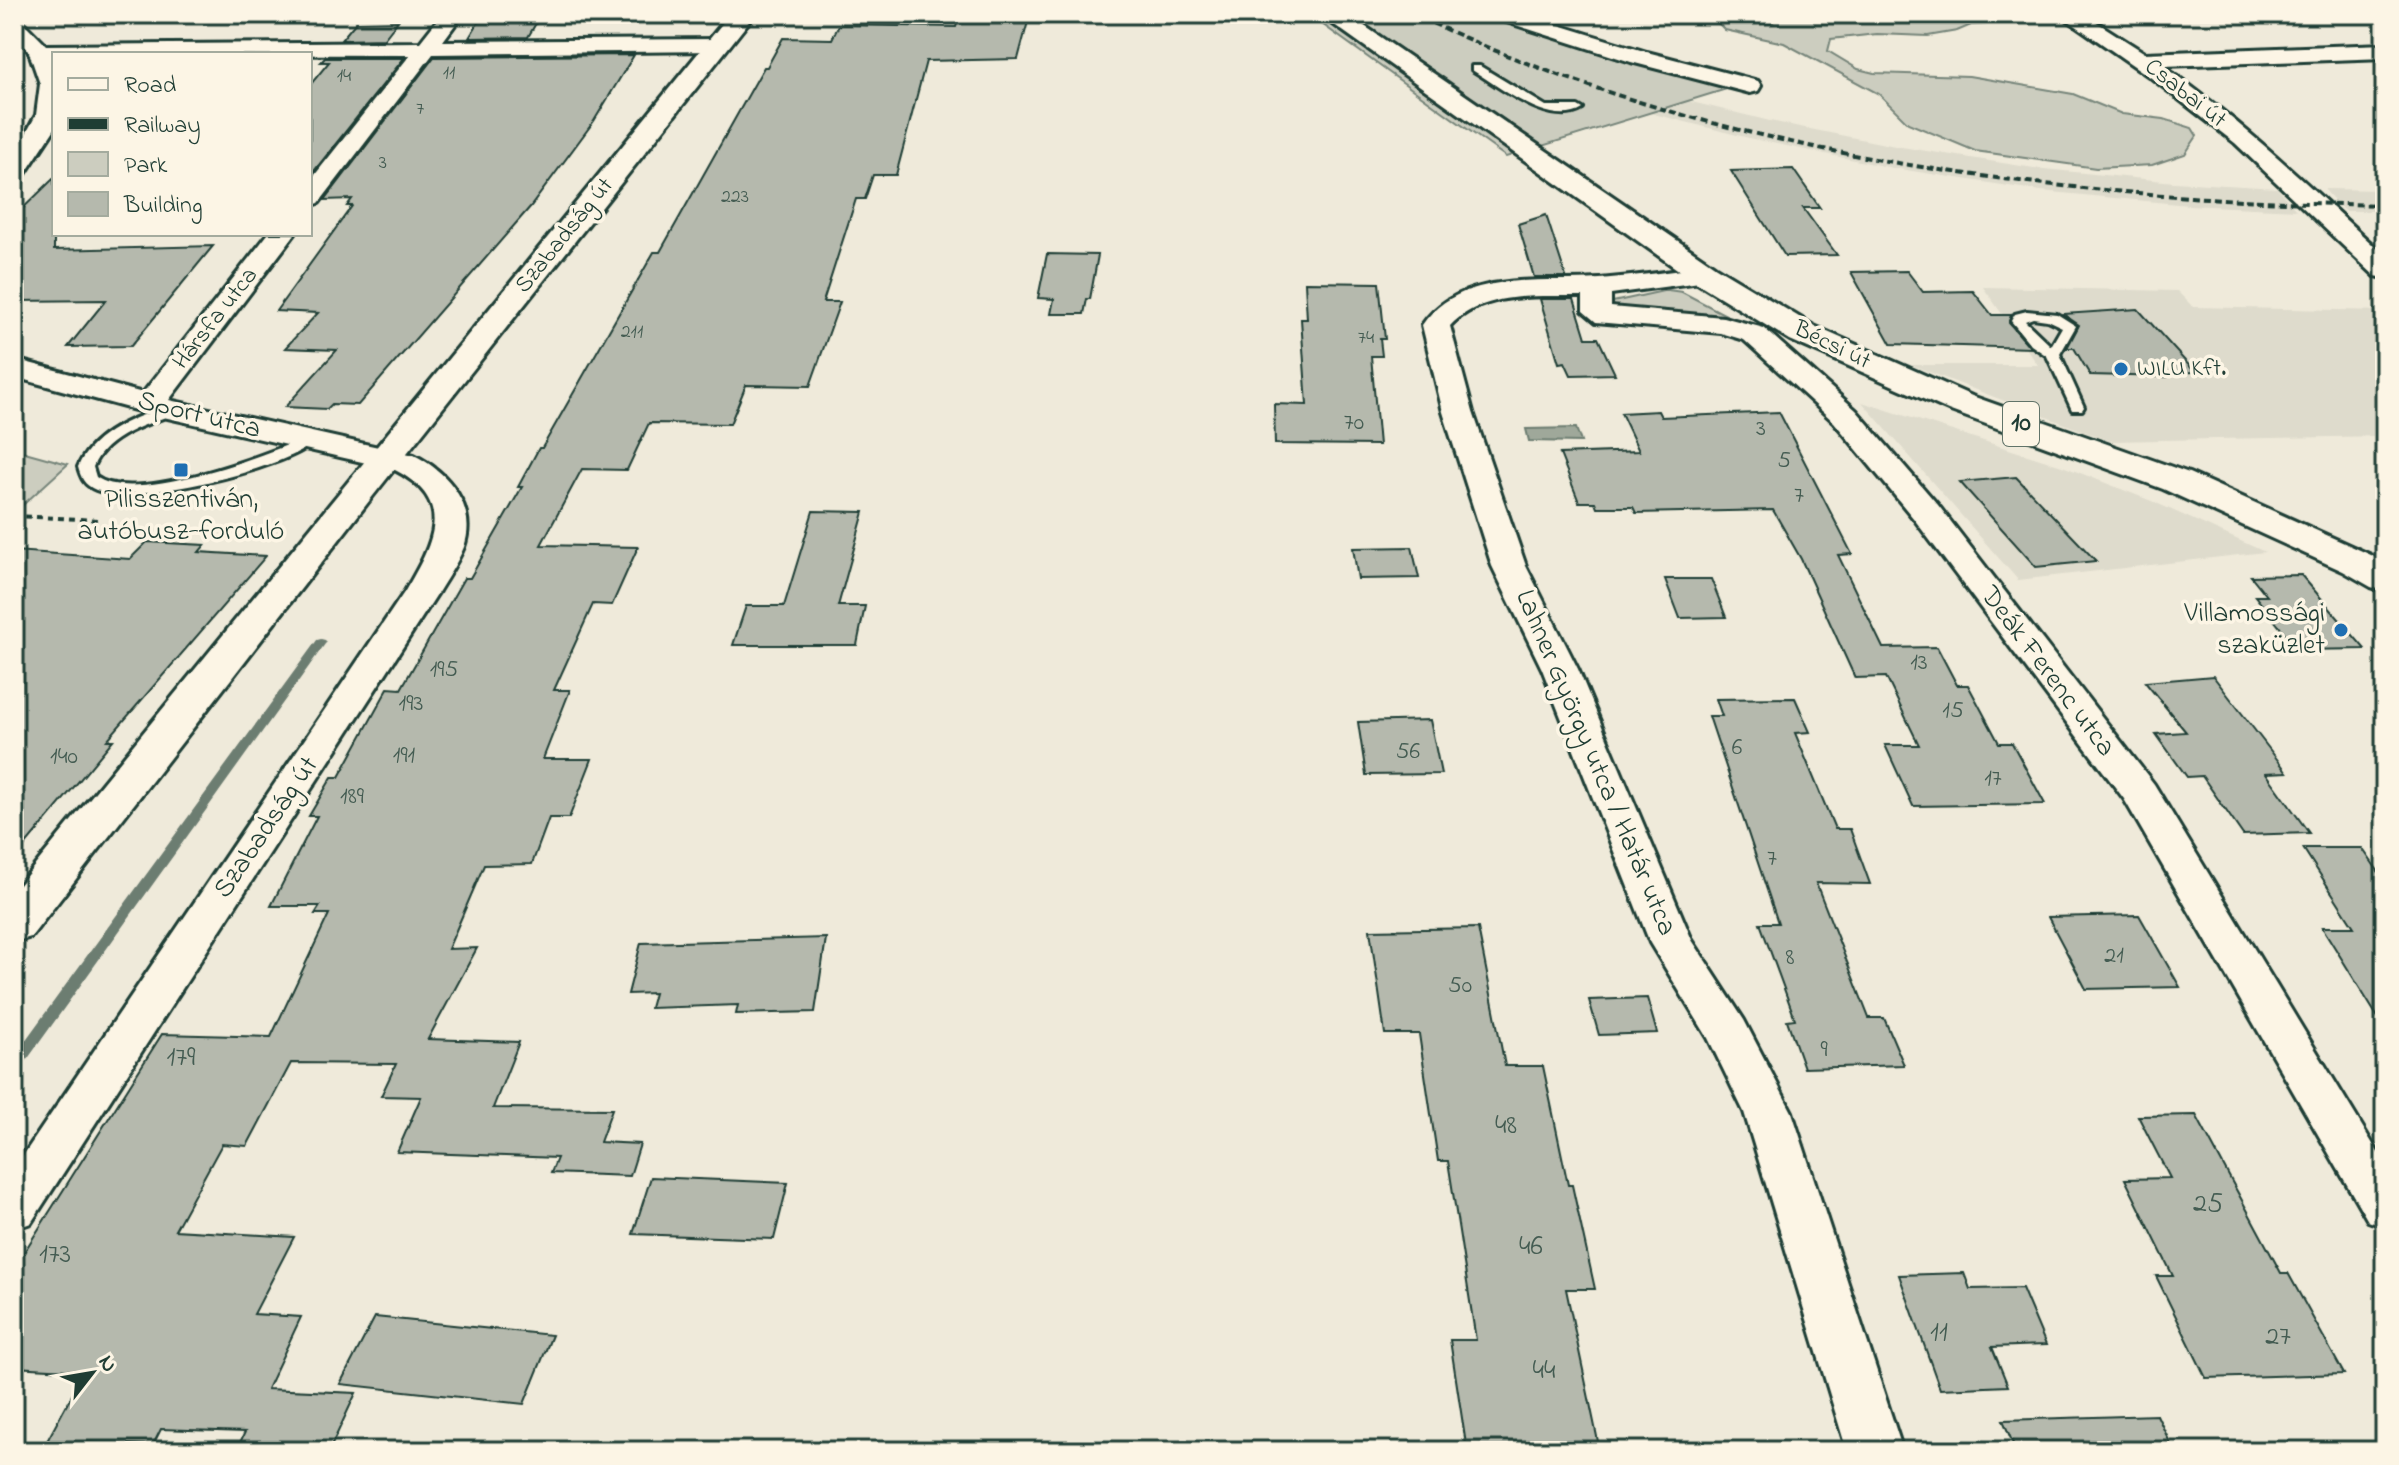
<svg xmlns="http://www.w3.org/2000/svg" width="2399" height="1465" viewBox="0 0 2399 1465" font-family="'Indie Flower',sans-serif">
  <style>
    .built { fill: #dedbcc }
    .green { fill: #cccdbf; stroke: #76857a; stroke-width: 2 }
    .water { fill: #9fa89a; stroke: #6c7d71; stroke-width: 2 }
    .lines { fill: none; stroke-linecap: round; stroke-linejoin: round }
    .stream { fill: #6c7d71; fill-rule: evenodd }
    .building { fill: #b5b9ad; stroke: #1f3d34; stroke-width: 2 }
    .service-casing { stroke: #1f3d34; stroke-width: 6 }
    .minor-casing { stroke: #1f3d34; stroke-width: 6 }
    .secondary-casing { stroke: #1f3d34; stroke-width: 6 }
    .primary-casing { stroke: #1f3d34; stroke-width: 6 }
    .path { stroke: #1f3d34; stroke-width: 4; stroke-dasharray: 6 5; stroke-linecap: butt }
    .service { fill: #fcf5e5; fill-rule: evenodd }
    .minor { fill: #fcf5e5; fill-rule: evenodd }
    .secondary { fill: #fcf5e5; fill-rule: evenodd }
    .primary { fill: #fcf5e5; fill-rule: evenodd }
    .rail { stroke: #1f3d34; stroke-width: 4; stroke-dasharray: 7 4; stroke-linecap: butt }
    .poi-dot { fill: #1f6fb2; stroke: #fcf5e5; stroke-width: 3 }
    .labels { text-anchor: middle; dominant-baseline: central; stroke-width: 7; stroke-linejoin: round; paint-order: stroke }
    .far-number-label { font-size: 20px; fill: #445c52 }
    .far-street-label { font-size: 24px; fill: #1f3d34; stroke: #fcf5e5 }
    .far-poi-label { font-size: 24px; fill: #1f3d34; stroke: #fcf5e5; text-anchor: start }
    .number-label { font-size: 24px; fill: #445c52 }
    .shield { fill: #fcf5e5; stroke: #617469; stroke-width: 2 }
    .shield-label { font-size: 26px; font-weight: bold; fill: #1f3d34 }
    .street-label { font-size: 28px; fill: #1f3d34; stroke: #fcf5e5 }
    .poi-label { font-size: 28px; fill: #1f3d34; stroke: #fcf5e5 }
    .near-number-label { font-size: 28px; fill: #445c52 }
  </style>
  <rect width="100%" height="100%" fill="#efeada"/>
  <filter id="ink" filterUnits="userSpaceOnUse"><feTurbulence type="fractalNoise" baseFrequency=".0125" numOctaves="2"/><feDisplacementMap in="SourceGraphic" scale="16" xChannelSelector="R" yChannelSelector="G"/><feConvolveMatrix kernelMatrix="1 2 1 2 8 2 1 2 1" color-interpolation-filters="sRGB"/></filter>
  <g filter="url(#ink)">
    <g class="built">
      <polygon points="1663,95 1770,121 1895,146 2034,168 2174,182 2277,188 2296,210 2188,205 2041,191 1893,168 1753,139 1642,111"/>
      <polygon points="2324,189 2385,190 2385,211 2344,211"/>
      <polygon points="1983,287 2177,291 2193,307 2385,311 2385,436 2109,441 1911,365 2038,365"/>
      <polygon points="1862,402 2065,467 2154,502 2265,552 2018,580"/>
    </g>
    <g class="green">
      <polygon points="1308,14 1522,14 1746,83 1506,157"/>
      <polygon points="1766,14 2046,14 2055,20 1971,25 1957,31 1928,36 1877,34 1831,39 1828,51 1858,69 1874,73 1969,76 2073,94 2122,114 2164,119 2192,128 2197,136 2185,154 2152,165 2096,168 1975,151 1908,123 1879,94 1784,43 1725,30 1717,22 1773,23"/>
      <polygon points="1668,290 1682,292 1726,315 1725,318 1608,307 1613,302"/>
      <polygon points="14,449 68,464 14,513"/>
    </g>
    <polygon class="water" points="1576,428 1581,442 1529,441 1526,429"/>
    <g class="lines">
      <polygon class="stream" points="321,639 325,640 327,642 325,644 19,1071 14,1073 14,1056 317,640"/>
    </g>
    <g class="building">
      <polygon points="960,14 1030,14 1018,59 926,61 896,175 873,175 865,199 856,199 823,302 840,302 810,386 746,385 730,424 649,423 627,470 582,469 541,545 638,547 612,605 593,604 554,690 570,690 543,759 592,759 569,818 549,818 532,864 484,865 448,949 477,948 428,1039 519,1042 493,1108 612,1109 600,1142 640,1144 630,1176 551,1173 557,1158 397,1152 421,1097 381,1096 396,1064 291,1063 247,1146 222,1144 175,1230 294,1237 254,1314 301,1317 267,1389 356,1393 329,1451 236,1451 245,1432 161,1429 153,1445 47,1441 85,1371 14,1367 14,1268 162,1034 271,1037 329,914 315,914 320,906 271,906 317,816 309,816 332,777 339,777 388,688 401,689 464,578 470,578 522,487 518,487 539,448 542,448 654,252 660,252 764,67 767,67 783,38 832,39 839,25 956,27"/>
      <polygon points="539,18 528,37 469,38 478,23 486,19"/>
      <polygon points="398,21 384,39 341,40 356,22"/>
      <polygon points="634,55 594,121 531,206 358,405 332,404 327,409 285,407 337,350 285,348 318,313 276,311 352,206 347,206 352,199 325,200 434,57"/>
      <polygon points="325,58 404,58 310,176 310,85 329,62 321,62"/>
      <polygon points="1793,169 1820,208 1803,208 1837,255 1785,256 1731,171"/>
      <polygon points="54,178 54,250 213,246 131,346 68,347 106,300 14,301 14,217"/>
      <polygon points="1546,215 1566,277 1534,277 1518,224"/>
      <polygon points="1047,254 1098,255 1090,299 1087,299 1084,314 1051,314 1054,299 1038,298"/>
      <polygon points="1907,271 1923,292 1973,291 1992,315 2011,315 2009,323 2031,348 1891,344 1851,272"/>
      <polygon points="1305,282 1379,283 1385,339 1380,339 1382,356 1371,356 1379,445 1275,444 1274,404 1307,405 1301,319 1307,319"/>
      <polygon points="1540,299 1574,299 1586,338 1598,338 1615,374 1571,375 1565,362 1559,363"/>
      <polygon points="2138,309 2195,372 2164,373 2167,377 2090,375 2074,348 2067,348 2079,325 2063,314"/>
      <polygon points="1658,411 1661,417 1779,412 1852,554 1838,555 1883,648 1937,647 1957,685 1968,685 1999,743 2012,743 2045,804 1913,806 1885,745 1919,745 1886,677 1855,678 1801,559 1773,510 1636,513 1633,507 1597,507 1595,502 1579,502 1560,454 1639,451 1621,413"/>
      <polygon points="2016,477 2096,561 2036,567 1960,482"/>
      <polygon points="813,511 864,512 838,606 865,606 857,645 733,645 746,606 784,606"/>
      <polygon points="147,542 205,545 199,552 266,556 107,740 113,740 14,859 14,551 130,559"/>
      <polygon points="1412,547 1419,578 1358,579 1353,548"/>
      <polygon points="2301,575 2365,649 2298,650 2255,596 2267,596 2251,576"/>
      <polygon points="1665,579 1711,579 1726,617 1680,618"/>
      <polygon points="2213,676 2287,772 2266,773 2309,833 2243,835 2202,776 2187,777 2156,734 2186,732 2145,682"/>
      <polygon points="1795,698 1810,732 1795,733 1835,829 1850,829 1870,884 1816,883 1869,1018 1884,1018 1904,1065 1804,1068 1787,1020 1795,1019 1760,923 1778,923 1709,716 1722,716 1716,699"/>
      <polygon points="1430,720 1441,774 1366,775 1358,722"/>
      <polygon points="2303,848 2362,848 2385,881 2385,1029 2322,927 2354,927"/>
      <polygon points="2139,915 2180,987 2086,989 2048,917"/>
      <polygon points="1478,928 1505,1066 1543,1066 1568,1185 1572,1185 1595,1289 1566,1289 1600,1451 1467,1451 1450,1340 1476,1340 1448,1161 1438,1161 1419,1034 1385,1034 1370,930"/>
      <polygon points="826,938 815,1012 736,1014 738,1005 650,1008 654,993 628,994 641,943"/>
      <polygon points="1647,998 1657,1033 1599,1035 1589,1000"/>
      <polygon points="2196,1115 2281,1273 2288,1273 2344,1374 2206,1378 2156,1276 2173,1276 2125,1179 2170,1178 2138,1116"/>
      <polygon points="651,1177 788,1183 774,1239 633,1234"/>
      <polygon points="1964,1273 1970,1289 2022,1288 2046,1345 1992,1347 2008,1386 1940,1389 1899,1275"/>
      <polygon points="375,1317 552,1335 524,1404 340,1384"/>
      <polygon points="2157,1415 2174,1451 2016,1451 2003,1420"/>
    </g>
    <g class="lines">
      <defs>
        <g id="service">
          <path d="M 1472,66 L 1480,66 L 1546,106 L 1578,106 L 1583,109 C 1551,129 1500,87 1472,70 Z"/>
          <path d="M 2027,311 L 2057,314 L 2076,326 L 2060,354 L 2084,407 L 2082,410 L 2072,410 L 2047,356 L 2031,345 L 2011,321 L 2015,314 ZM 2033,318 L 2047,320 L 2062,327 L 2051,346 L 2025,321 Z"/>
          <path d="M 171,406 L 178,410 L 176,413 C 148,424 105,436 93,467 L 96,477 C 133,505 261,456 302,439 L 312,439 L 314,442 C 286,469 133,505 96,490 C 84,485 81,478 78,467 C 92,433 138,415 171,406 Z"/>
        </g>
        <g id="minor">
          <polygon points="442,14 463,14 443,41 719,39 730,45 719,51 433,54 319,203 310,206 310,181 410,55 54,54 54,130 23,177 14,179 14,156 36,115 40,84 29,52 14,36 14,18 21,20 46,45 420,42"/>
          <polygon points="1491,14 1523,14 1647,52 1758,81 1761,86 1758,91 1750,93 1631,62 1494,18"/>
          <path d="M 2059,14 L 2084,14 L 2145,53 L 2385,44 L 2385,58 L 2163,66 C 2246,124 2311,188 2385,256 L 2385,278 L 2375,276 L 2235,143 L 2150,77 Z"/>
          <path d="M 268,234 L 295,234 L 169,400 L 414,455 C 448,472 478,507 464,547 C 458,562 448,576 439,591 L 31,1223 L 14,1229 L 14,1169 L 405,591 C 433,543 457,501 393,469 L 150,414 L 14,377 L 14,359 L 143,393 Z"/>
          <path d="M 1705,266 L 1715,268 L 1719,274 L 1715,280 L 1611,294 L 1611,307 L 1723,317 L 1764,328 L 1856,410 L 1938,505 L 2154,784 L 2385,1164 L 2385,1227 L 2368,1221 L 2124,799 L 1914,519 L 1834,422 L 1744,340 L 1721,333 L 1596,322 L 1583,311 L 1583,296 C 1539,297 1484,290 1450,326 L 1473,412 L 1526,566 L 1578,669 L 1692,940 L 1744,1020 L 1792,1112 L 1903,1451 L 1847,1451 L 1744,1112 L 1708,1038 L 1650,943 L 1542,669 L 1492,566 L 1443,412 L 1422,325 C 1460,269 1542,283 1600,279 C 1635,276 1670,272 1705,266 Z"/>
        </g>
        <polygon id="secondary" points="730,14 755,14 373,496 31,937 14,942 14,891"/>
        <polygon id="primary" points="1319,14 1347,14 1716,267 1814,326 1972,396 2189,473 2371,555 2385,563 2385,591 2371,587 2343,571 2163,489 1948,410 1790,340 1694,281"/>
      </defs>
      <use href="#service" class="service-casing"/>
      <use href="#minor" class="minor-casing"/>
      <use href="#secondary" class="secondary-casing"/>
      <use href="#primary" class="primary-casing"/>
      <polyline class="path" points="14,516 99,520"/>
      <use href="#service" class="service"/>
      <use href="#minor" class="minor"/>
      <use href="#secondary" class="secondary"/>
      <use href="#primary" class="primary"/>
      <path class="rail" d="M 1413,14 C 1713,158 2055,199 2385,205"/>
    </g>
  </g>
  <g class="poi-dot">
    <circle cx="2121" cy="369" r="8"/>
    <rect x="173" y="462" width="16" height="16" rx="4"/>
    <circle cx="2341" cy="630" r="8"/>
  </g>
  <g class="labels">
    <g class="far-number-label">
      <text x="449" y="73">11</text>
      <text x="344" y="76">14</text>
      <text x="420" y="109">7</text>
      <text x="383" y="163">3</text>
      <text x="735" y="197">223</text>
      <text x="632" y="332">211</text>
      <text x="1366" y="338">74</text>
    </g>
    <g class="far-street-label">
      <text transform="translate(2185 94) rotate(38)">Csabai út</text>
      <text transform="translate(565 236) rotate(-51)">Szabadság út</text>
      <text transform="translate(216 319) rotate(-52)">Hársfa utca</text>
      <text transform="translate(1832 346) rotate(26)">Bécsi út</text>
    </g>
    <g class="far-poi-label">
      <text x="2137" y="369">WILU Kft.</text>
    </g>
    <g class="number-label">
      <text x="1354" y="423">70</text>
      <text x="1761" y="429">3</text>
      <text x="1784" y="461">5</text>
      <text x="1799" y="496">7</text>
      <text x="1919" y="663">13</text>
      <text x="444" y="670">195</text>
      <text x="411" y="704">193</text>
      <text x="1953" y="711">15</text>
      <text x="1737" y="748">6</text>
      <text x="1408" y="752">56</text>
      <text x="404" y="756">191</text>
      <text x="64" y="757">140</text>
      <text x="1993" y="779">17</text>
      <text x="352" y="797">189</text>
      <text x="1772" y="859">7</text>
      <text x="2114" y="956">21</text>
      <text x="1790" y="958">8</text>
      <text x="1460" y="986">50</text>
      <text x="1824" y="1050">9</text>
    </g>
    <rect class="shield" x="2003" y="402" width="36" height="44" rx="6"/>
    <g class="shield-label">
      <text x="2021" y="424">10</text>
    </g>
    <g class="street-label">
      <text transform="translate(199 416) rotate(14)">Sport utca</text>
      <text transform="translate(2047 672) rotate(53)">Deák Ferenc utca</text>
      <text transform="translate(1595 763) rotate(67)">Lahner György utca / Határ utca</text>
      <text transform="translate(267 828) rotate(-56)">Szabadság út</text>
    </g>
    <g class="poi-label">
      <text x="181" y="500">Pilisszentiván,<tspan x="181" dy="32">autóbusz-forduló</tspan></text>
      <text x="2325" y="614" text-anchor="end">Villamossági<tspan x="2325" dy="32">szaküzlet</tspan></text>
    </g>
    <g class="near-number-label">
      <text x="181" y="1058">179</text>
      <text x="1506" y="1126">48</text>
      <text x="2208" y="1204">25</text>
      <text x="1531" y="1247">46</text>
      <text x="55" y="1255">173</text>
      <text x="1939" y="1333">11</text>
      <text x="2278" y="1337">27</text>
      <text x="1544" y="1371">44</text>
    </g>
  </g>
  <rect width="2399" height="1465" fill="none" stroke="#fcf5e5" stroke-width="48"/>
  <rect x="24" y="24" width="2351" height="1417" fill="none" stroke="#1f3d34" stroke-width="3" filter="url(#ink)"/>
  <rect x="52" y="52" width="260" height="184" fill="#fcf5e5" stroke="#a4ab9e" stroke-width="2"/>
  <rect x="68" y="78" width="40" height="12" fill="#fcf5e5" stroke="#a4ab9e" stroke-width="2"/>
  <text x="124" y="92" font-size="24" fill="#1f3d34">Road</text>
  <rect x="68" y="118" width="40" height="12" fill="#1f3d34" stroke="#a4ab9e" stroke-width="2"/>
  <text x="124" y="132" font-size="24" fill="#1f3d34">Railway</text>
  <rect x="68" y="152" width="40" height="24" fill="#cccdbf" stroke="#a4ab9e" stroke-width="2"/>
  <text x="124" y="172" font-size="24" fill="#1f3d34">Park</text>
  <rect x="68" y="192" width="40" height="24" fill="#b5b9ad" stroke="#a4ab9e" stroke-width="2"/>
  <text x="124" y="212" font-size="24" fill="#1f3d34">Building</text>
  <g transform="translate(92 1373) rotate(59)" stroke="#fcf5e5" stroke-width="6" paint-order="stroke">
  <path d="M0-6L14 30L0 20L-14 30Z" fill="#1f3d34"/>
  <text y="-12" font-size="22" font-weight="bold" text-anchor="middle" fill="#1f3d34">N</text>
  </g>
</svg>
